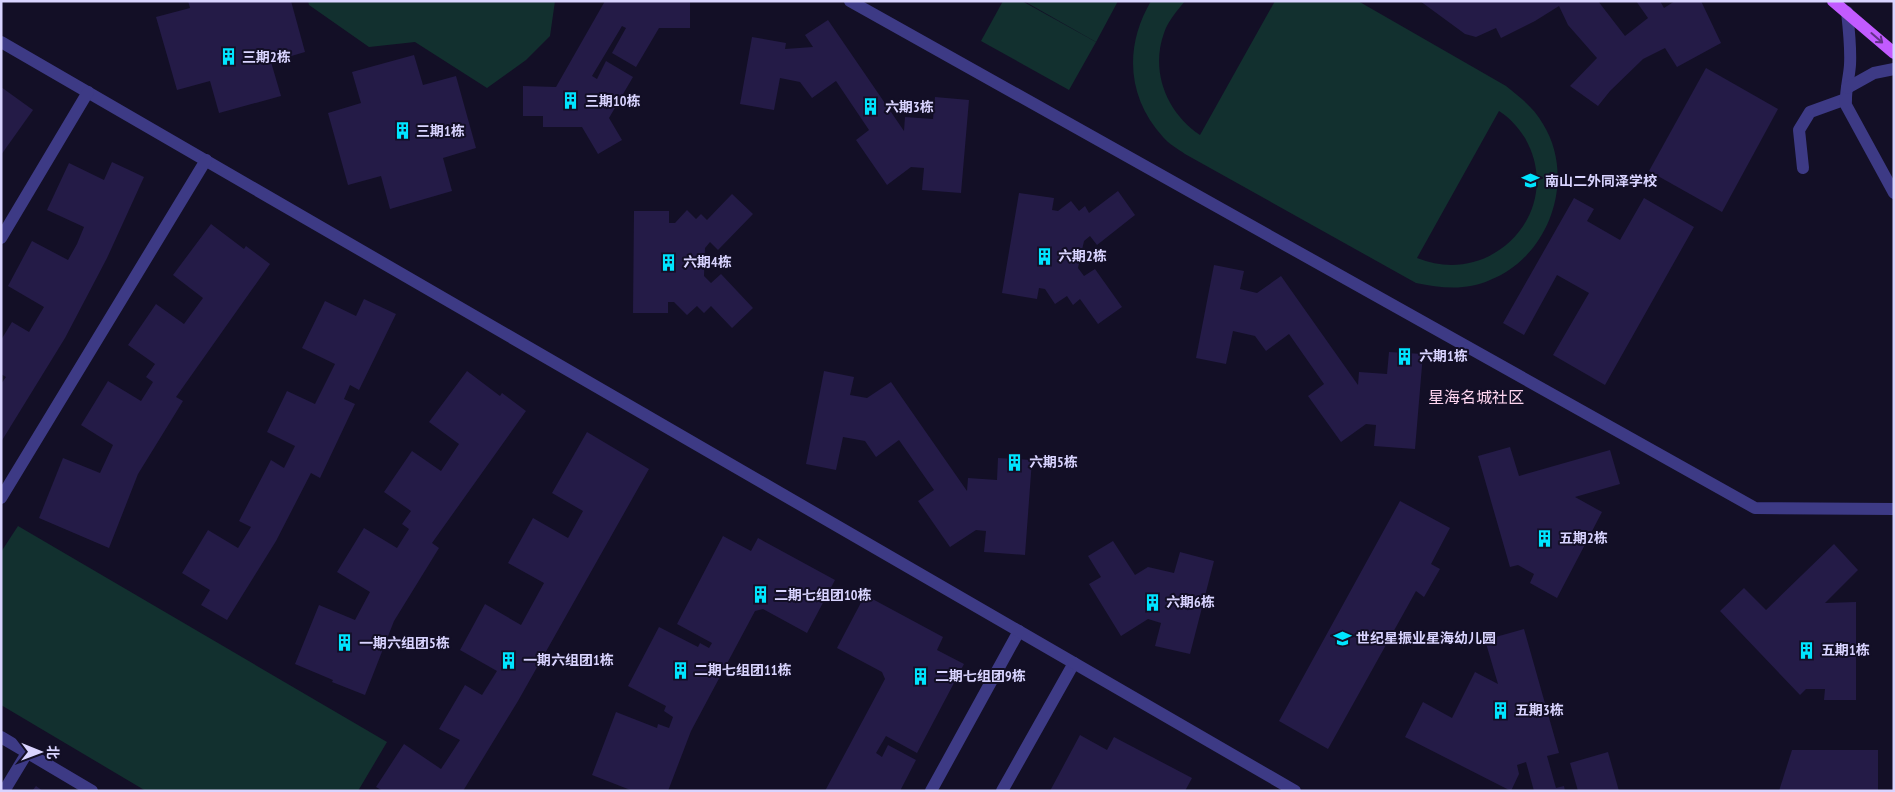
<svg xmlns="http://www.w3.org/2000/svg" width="1895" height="792" viewBox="0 0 1895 792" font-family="'PT Sans Narrow','Noto Sans SC',sans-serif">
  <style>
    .green { fill: #12302f; fill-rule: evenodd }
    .building { fill: #241b47 }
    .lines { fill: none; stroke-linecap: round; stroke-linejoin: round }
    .lane { stroke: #3d3a85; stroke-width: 12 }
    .street { stroke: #3d3a85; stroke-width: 12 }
    .primary { stroke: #c25bff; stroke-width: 12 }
    .oneway { stroke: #623188 }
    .labels { text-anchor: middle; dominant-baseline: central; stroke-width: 4; stroke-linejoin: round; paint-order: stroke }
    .poi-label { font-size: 14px; font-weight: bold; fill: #d9d4ff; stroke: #130f26; text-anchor: start }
    .quarter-label { font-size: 16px; fill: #ffd6f0; stroke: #130f26 }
  </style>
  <rect width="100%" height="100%" fill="#130f26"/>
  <g class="green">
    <polygon points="308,1 555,1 550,36 526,60 487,88 415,42 369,47 309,5"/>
    <polygon points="1003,1 1022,1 1096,42 1069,90 981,41"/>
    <polygon points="1024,1 1118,1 1096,42"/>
    <path d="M 1151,1 L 1185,1 C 1177,11 1168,21 1164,33 C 1150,72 1167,113 1200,135 L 1275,1 L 1358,1 L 1506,86 C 1521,98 1534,108 1543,124 C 1577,179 1549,257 1490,280 C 1466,291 1441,288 1416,283 L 1185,154 C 1178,149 1169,144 1163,137 C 1127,97 1124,47 1151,1 ZM 1499,111 C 1509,117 1518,127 1525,138 C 1566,210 1493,289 1417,258 Z"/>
    <polygon points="18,526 387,742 358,791 146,791 1,705 1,552"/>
  </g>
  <g class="building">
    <polygon points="188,1 291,1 305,52 271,62 281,96 219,113 210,81 177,90 156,17 190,8"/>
    <polygon points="605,1 690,1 690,28 659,28 636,67 612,53 626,28 622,26 592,76 597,79 606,61 633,77 609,118 622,140 598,154 582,127 543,127 543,116 523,116 523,86 556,87"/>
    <polygon points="1420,1 1598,1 1625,36 1648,18 1636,1 1660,1 1664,8 1675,1 1701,1 1721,43 1677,67 1665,48 1643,59 1610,91 1598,106 1570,86 1597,58 1568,25 1559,6 1535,21 1501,38 1496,28 1476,37 1465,34"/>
    <polygon points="828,20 904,131 905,117 933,119 935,97 969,100 961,193 922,190 924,168 911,167 887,185 856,140 869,130 836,81 812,98 800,82 780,78 774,110 740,104 752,37 786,43 785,49 813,47 805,35"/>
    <polygon points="414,55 423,85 456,76 476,148 443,158 452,191 390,209 381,176 348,185 328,113 361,103 352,72"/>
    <polygon points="1706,68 1778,109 1722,212 1649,171"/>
    <polygon points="1,87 33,110 1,155"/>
    <polygon points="112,162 144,177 107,258 65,338 1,442 1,384 6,377 1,374 1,340 12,322 29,332 44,307 8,286 32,241 68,260 77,244 84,227 47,210 69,163 104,180"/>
    <polygon points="1118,191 1135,215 1097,245 1090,236 1084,241 1078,268 1084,276 1095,269 1122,307 1098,324 1080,299 1073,305 1067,296 1055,304 1045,289 1039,288 1037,299 1002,293 1019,193 1054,198 1052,210 1058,211 1071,201 1079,211 1085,206 1089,213"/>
    <polygon points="732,194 753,214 718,250 710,242 705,248 704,276 711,283 721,274 753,308 732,328 711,306 704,313 697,306 687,315 674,302 668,302 668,313 633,313 634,211 669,211 669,223 675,223 687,210 696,219 701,214 707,220"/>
    <polygon points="1574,198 1594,209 1587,221 1620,240 1644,198 1694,227 1605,385 1553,355 1589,293 1557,275 1524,335 1503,323"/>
    <polygon points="211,224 244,249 246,246 270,264 176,397 183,401 138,474 109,548 39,518 63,458 100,473 113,445 81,425 108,381 141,401 153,382 146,377 155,364 128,345 156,304 184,324 203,298 173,275"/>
    <polygon points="1214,265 1244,271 1240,289 1257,293 1281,276 1358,385 1359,372 1387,374 1389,352 1423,354 1415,449 1374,446 1376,425 1366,424 1341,442 1308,396 1324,384 1289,334 1266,351 1255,336 1233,331 1226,364 1196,358"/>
    <polygon points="364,299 396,314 359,390 350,385 344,399 355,404 320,478 311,473 276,541 227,620 201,605 210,590 182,573 208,530 238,548 251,527 239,521 271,460 284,468 295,446 267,432 287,391 315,404 335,364 302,348 325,301 356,316"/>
    <polygon points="467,371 500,396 502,393 526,411 432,543 439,548 394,621 365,695 332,682 333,680 295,664 319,605 355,620 370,592 337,572 364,528 397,548 409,529 402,524 411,511 384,492 412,451 441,471 459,444 429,422"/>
    <polygon points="824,371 854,377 850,395 867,398 891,382 967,491 968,478 997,480 998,458 1032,460 1025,555 984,552 986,531 976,530 950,547 918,501 934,490 899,440 876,457 865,441 843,437 836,470 806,464"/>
    <polygon points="587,432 649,469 518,701 463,791 383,791 376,787 404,744 441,769 460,740 439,729 465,685 482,695 497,671 460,650 485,604 521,625 544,583 508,563 533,518 568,538 583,511 552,493"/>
    <polygon points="1510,447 1519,476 1610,450 1620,484 1575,497 1602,512 1557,598 1530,583 1534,574 1518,565 1510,567 1478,456"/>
    <polygon points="1400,501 1450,528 1431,564 1440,569 1424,597 1416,591 1328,749 1279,721"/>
    <polygon points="723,536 751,551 758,538 835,580 807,633 763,609 755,611 691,731 668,791 633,791 592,775 616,712 657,728 658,724 669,728 673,717 664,711 666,706 628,686 659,627 698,647 700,643 709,648 712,643 677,624"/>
    <polygon points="1113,541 1135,575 1148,567 1174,573 1180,552 1214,561 1190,654 1155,646 1161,623 1148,619 1121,636 1089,584 1101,577 1088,556"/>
    <polygon points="1834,544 1858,570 1825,603 1856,602 1856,700 1824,700 1825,689 1806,689 1800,695 1720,611 1744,588 1766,610"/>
    <polygon points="865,595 943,637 937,650 964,664 917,753 886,736 876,753 882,757 888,745 916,760 900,791 825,791 885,679 882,672 837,648"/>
    <polygon points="1524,629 1559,753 1547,756 1556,788 1564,786 1565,791 1534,791 1526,762 1517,765 1519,774 1511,791 1405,737 1423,702 1452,718 1475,672 1498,684 1485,640"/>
    <polygon points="1080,735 1107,750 1114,737 1192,778 1185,791 1050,791"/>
    <polygon points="1792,750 1878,750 1878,791 1779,791"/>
    <polygon points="1608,752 1619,791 1578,791 1570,763"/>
    <polygon points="36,786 43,791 32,791"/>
  </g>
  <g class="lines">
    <g class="lane">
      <polyline points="1803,168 1799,130 1810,112 1846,99"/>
      <polyline points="931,791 1019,631"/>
      <polyline points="1002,791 1074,663"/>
    </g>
    <g class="street">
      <polyline points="850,1 1755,508 1894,509"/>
      <path d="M 1847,12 C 1849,30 1851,47 1850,65 C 1849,79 1845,91 1846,105 L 1894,193"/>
      <polyline points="1,42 1295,791"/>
      <polyline points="1847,88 1874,73 1894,69"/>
      <polyline points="1,238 88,92"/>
      <polyline points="1,498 206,160"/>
      <polyline points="1,737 92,791"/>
      <polyline points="4,791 27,753"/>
    </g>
    <polyline class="primary" points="1833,1 1894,53"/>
  </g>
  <defs><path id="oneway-shaft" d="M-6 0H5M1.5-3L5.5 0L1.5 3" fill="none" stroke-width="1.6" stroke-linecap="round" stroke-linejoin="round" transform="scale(1.25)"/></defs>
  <use class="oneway" href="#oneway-shaft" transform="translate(1877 38) rotate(41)"/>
  <defs>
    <symbol id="building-bare" viewBox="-9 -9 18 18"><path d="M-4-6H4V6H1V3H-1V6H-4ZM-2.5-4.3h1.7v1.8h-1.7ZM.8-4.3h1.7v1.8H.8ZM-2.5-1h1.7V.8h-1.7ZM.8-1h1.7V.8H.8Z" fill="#00e5ff" stroke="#130f26" stroke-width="2.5" paint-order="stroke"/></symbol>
    <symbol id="school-bare" viewBox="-9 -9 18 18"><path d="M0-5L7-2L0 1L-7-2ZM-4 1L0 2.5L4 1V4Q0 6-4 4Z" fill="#00e5ff" stroke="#130f26" stroke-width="2.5" paint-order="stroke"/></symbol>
  </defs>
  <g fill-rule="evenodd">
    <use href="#building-bare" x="216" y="44" width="25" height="25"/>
    <use href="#building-bare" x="558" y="88" width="25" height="25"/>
    <use href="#building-bare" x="858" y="94" width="25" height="25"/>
    <use href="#building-bare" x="390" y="118" width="25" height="25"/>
    <use href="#school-bare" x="1518" y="168" width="25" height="25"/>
    <use href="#building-bare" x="1032" y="244" width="25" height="25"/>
    <use href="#building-bare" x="656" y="250" width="25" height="25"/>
    <use href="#building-bare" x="1392" y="344" width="25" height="25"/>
    <use href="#building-bare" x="1002" y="450" width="25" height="25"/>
    <use href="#building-bare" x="1532" y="526" width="25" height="25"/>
    <use href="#building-bare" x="748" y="582" width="25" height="25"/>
    <use href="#building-bare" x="1140" y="590" width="25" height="25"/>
    <use href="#school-bare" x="1330" y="626" width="25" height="25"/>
    <use href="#building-bare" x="332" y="630" width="25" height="25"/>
    <use href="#building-bare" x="1794" y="638" width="25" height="25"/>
    <use href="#building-bare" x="496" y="648" width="25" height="25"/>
    <use href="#building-bare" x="668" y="658" width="25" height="25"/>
    <use href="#building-bare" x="908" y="664" width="25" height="25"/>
    <use href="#building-bare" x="1488" y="698" width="25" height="25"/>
  </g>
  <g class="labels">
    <g class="poi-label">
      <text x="242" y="57">三期2栋</text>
      <text x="585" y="101">三期10栋</text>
      <text x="885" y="107">六期3栋</text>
      <text x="416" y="131">三期1栋</text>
      <text x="1545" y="181">南山二外同泽学校</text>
      <text x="1058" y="256">六期2栋</text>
      <text x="683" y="262">六期4栋</text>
      <text x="1419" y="356">六期1栋</text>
      <text x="1029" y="462">六期5栋</text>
      <text x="1559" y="538">五期2栋</text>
      <text x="774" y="595">二期七组团10栋</text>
      <text x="1166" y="602">六期6栋</text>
      <text x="1356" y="638">世纪星振业星海幼儿园</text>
      <text x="359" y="643">一期六组团5栋</text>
      <text x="1821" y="650">五期1栋</text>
      <text x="523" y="660">一期六组团1栋</text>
      <text x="694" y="670">二期七组团11栋</text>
      <text x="935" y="676">二期七组团9栋</text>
      <text x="1515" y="710">五期3栋</text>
    </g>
    <g class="quarter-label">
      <text x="1476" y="397">星海名城社区</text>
    </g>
  </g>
  <rect width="1895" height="792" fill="none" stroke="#d9d4ff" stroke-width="5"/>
  <g transform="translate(40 752) rotate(91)" stroke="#130f26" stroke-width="4" paint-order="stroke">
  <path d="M0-4L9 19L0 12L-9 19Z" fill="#d9d4ff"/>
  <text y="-8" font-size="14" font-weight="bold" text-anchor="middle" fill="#d9d4ff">北</text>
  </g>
</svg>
